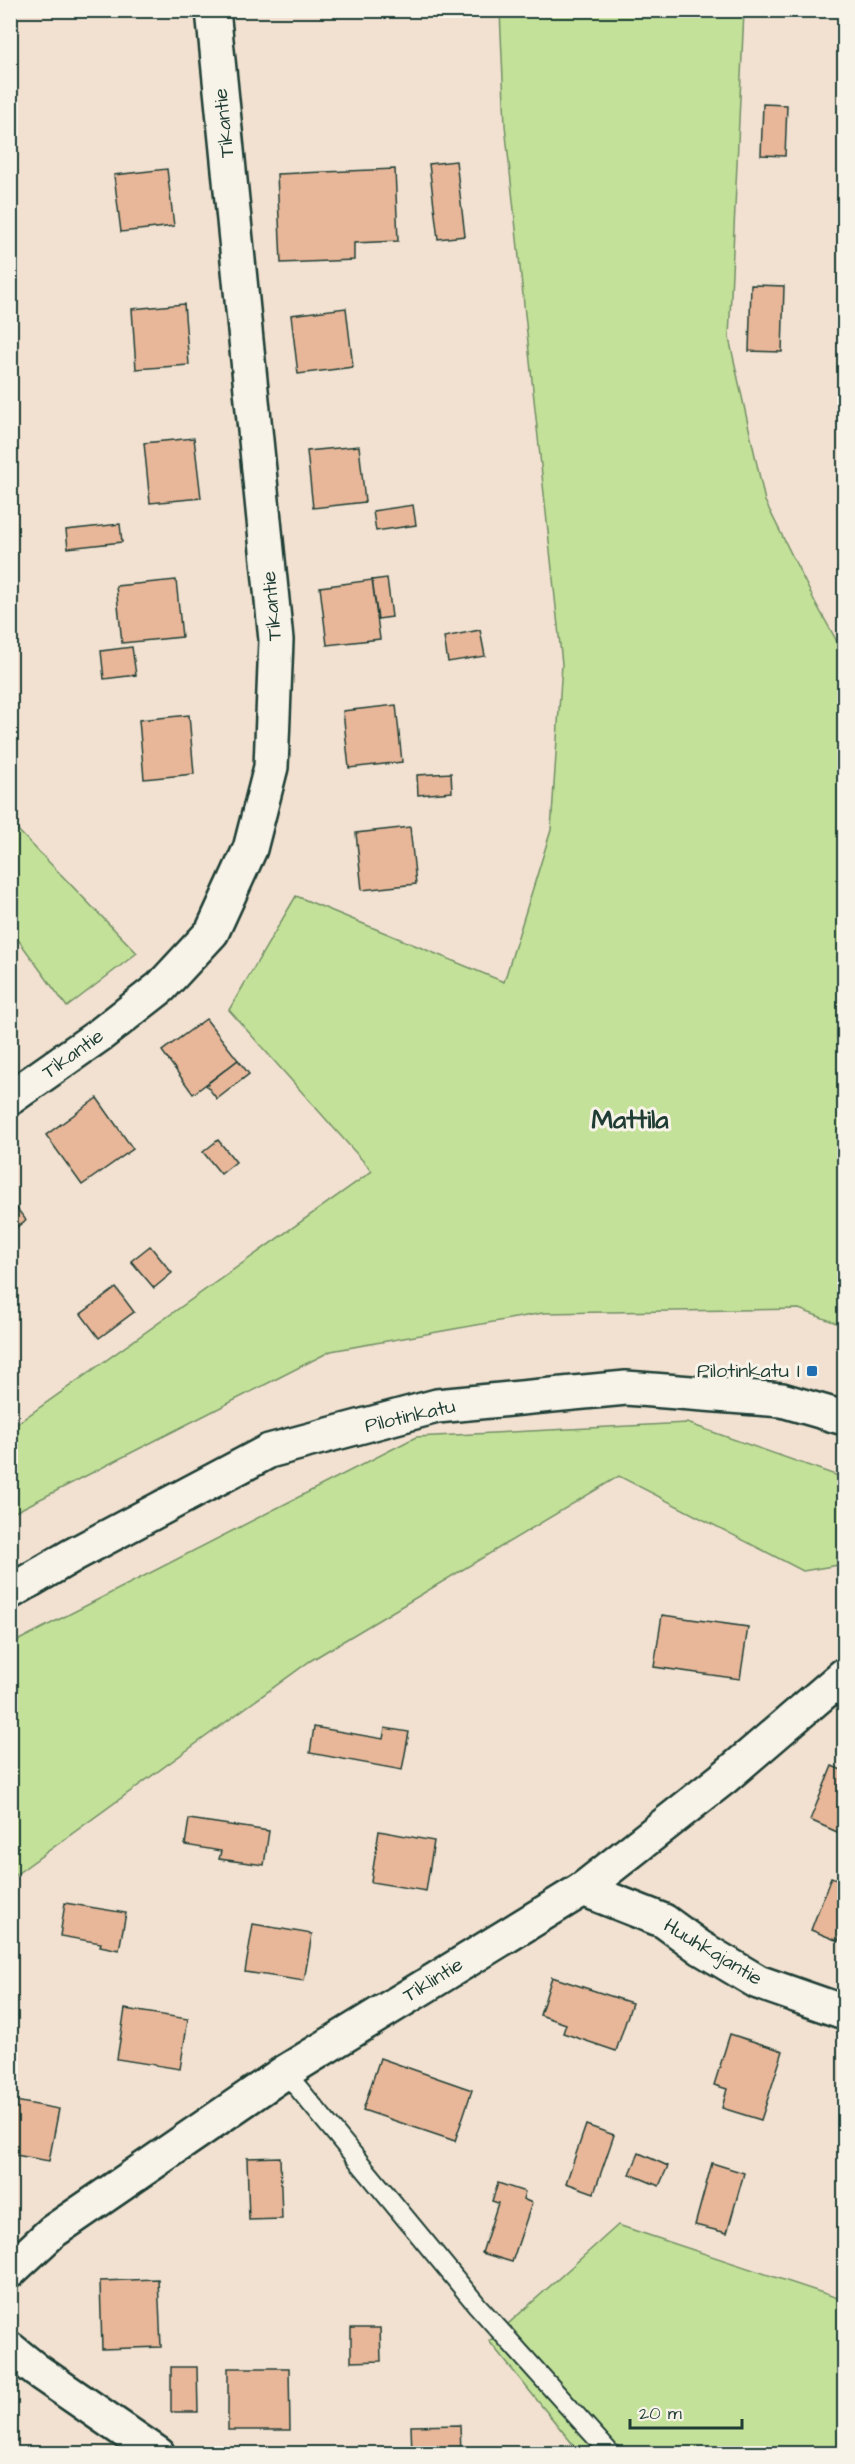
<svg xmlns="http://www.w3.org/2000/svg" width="855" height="2464" viewBox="0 0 855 2464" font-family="'Architects Daughter',sans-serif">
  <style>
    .green { fill: #c4e199; stroke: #728f66; stroke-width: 1.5 }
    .building { fill: #e8b799; stroke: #1f3d34; stroke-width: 1.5 }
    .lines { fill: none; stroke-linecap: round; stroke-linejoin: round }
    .lane-casing { stroke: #1f3d34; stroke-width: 22 }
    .street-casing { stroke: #1f3d34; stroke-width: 38 }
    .secondary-casing { stroke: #1f3d34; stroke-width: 38 }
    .lane { stroke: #f7f3e8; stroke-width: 18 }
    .street { stroke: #f7f3e8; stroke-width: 33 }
    .secondary { stroke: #f7f3e8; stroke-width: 33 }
    .poi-dot { fill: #1f6fb2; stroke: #f7f3e8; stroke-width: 2 }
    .labels { text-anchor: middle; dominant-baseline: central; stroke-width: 6; stroke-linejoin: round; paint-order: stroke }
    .street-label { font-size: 20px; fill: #1f3d34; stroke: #f7f3e8 }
    .poi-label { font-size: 20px; fill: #1f3d34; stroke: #f7f3e8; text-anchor: end }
    .district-label { font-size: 26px; font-weight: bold; fill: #1f3d34; stroke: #f7f3e8 }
  </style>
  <rect width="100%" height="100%" fill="#f2e1d0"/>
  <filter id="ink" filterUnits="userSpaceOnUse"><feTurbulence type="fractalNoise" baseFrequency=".0167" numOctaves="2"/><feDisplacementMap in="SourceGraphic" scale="12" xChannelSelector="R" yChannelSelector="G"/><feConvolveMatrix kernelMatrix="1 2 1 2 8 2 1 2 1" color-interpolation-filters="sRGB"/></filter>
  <g filter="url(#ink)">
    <g class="green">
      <polygon points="500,11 744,11 729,338 765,501 815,602 844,654 844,1326 799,1309 543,1313 331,1351 11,1514 11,1428 372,1171 229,1010 296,896 504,982 551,830 562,664 505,125"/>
      <polygon points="10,822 137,953 67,1007 11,930"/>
      <polygon points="687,1423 844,1478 844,1564 803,1571 619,1476 310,1661 11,1878 11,1644 416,1437"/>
      <polygon points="618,2225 844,2300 844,2453 580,2453 489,2341"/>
    </g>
    <g class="building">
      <polygon points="763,104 787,105 785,156 761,155"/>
      <polygon points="456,161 465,236 438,239 429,164"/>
      <polygon points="167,169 174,226 121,232 114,175"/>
      <polygon points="395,169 398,241 354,243 354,260 281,263 277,174"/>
      <polygon points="751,285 784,286 782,352 749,351"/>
      <polygon points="184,304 189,365 136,369 132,309"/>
      <polygon points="346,308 353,367 298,374 291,315"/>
      <polygon points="194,438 201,498 150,503 144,443"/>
      <polygon points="359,446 365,502 313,508 307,451"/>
      <polygon points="413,505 416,525 376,531 373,511"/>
      <polygon points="120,524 122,542 68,548 66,530"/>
      <polygon points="387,578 392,617 378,619 372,580"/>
      <polygon points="176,580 182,637 122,643 116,586"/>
      <polygon points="372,580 380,639 327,645 320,587"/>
      <polygon points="480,630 485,656 448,662 444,637"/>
      <polygon points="132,647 136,675 104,679 101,651"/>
      <polygon points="396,705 402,762 349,768 343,711"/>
      <polygon points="189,715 194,774 144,779 139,720"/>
      <polygon points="451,773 452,792 418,795 417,775"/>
      <polygon points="410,827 416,884 362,890 356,833"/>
      <polygon points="206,1019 238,1060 193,1094 162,1051"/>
      <polygon points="238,1060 249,1074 217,1099 206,1085"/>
      <polygon points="97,1098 133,1149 82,1185 46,1135"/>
      <polygon points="218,1140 236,1162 221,1174 203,1152"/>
      <polygon points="10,1200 26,1220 10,1232"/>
      <polygon points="150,1246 172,1273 154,1288 131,1261"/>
      <polygon points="116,1288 134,1312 99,1338 81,1314"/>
      <polygon points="662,1615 748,1627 740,1679 654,1667"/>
      <polygon points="314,1727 383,1739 385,1728 409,1732 402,1770 310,1753"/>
      <polygon points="832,1766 844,1771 844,1835 810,1820"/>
      <polygon points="189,1819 269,1831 264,1865 219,1859 221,1851 185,1845"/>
      <polygon points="379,1831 434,1841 426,1891 371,1882"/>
      <polygon points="831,1877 844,1882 844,1922 838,1941 811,1930"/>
      <polygon points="65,1903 126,1913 119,1950 100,1946 101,1943 60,1936"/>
      <polygon points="253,1924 312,1934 304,1981 245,1972"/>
      <polygon points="552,1977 632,2003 616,2051 563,2033 566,2024 540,2015"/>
      <polygon points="125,2009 188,2019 180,2069 117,2059"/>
      <polygon points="730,2034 783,2051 761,2120 722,2108 727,2089 714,2085"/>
      <polygon points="380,2058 472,2090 455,2141 363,2110"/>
      <polygon points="10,2100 59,2109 49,2161 10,2154"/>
      <polygon points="586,2125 614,2135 594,2193 566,2183"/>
      <polygon points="639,2153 668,2166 659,2186 630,2174"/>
      <polygon points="280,2157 282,2219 249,2220 247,2158"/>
      <polygon points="712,2163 744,2173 727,2233 695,2225"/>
      <polygon points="498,2183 525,2192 523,2199 532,2203 512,2262 482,2253 498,2203 492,2201"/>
      <polygon points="158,2279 161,2347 102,2349 100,2281"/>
      <polygon points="351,2328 380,2328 381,2361 351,2362"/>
      <polygon points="171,2367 197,2367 198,2412 171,2412"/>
      <polygon points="228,2368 289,2368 290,2430 228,2430"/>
      <polygon points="460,2425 461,2454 412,2454 411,2426"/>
    </g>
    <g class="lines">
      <defs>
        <polyline id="lane" points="285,2072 477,2305 611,2454"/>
        <g id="street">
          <polyline points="10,1098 101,1034 161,987 212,932 250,849 271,767 276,640 213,10"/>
          <polyline points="583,1889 664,1921 701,1948 758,1982 844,2012"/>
          <polyline points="10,2271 52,2232 285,2072 583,1889 725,1777 844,1675"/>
          <polyline points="10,2349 36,2370 158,2454"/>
        </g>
        <polyline id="secondary" points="10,1592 73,1555 269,1451 437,1406 626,1388 782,1400 844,1418"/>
      </defs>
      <use href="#lane" class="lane-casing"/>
      <use href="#street" class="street-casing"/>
      <use href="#secondary" class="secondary-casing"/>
      <use href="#lane" class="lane"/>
      <use href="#street" class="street"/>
      <use href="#secondary" class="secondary"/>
    </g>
  </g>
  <rect class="poi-dot" x="806" y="1365" width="12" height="12" rx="3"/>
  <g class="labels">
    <g class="street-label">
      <text transform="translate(224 123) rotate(-96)">Tikantie</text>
      <text transform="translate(272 606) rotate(-95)">Tikantie</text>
      <text transform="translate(73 1054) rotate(-36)">Tikantie</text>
      <text transform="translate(410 1416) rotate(-13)">Pilotinkatu</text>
      <text transform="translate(713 1952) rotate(31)">Huuhkajantie</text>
      <text transform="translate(433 1980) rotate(-32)">Tiklintie</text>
    </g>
    <g class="poi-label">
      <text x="800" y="1371">Pilotinkatu I</text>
    </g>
    <g class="district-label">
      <text x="630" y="1120">Mattila</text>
    </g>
  </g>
  <rect width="855" height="2464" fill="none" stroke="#f7f3e8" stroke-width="36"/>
  <rect x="18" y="18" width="819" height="2428" fill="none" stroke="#1f3d34" stroke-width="2" filter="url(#ink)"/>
  <path d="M630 2419v9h112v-9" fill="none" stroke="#1f3d34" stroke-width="3"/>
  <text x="639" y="2419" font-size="18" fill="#1f3d34" stroke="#f7f3e8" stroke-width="4.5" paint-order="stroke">20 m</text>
</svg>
